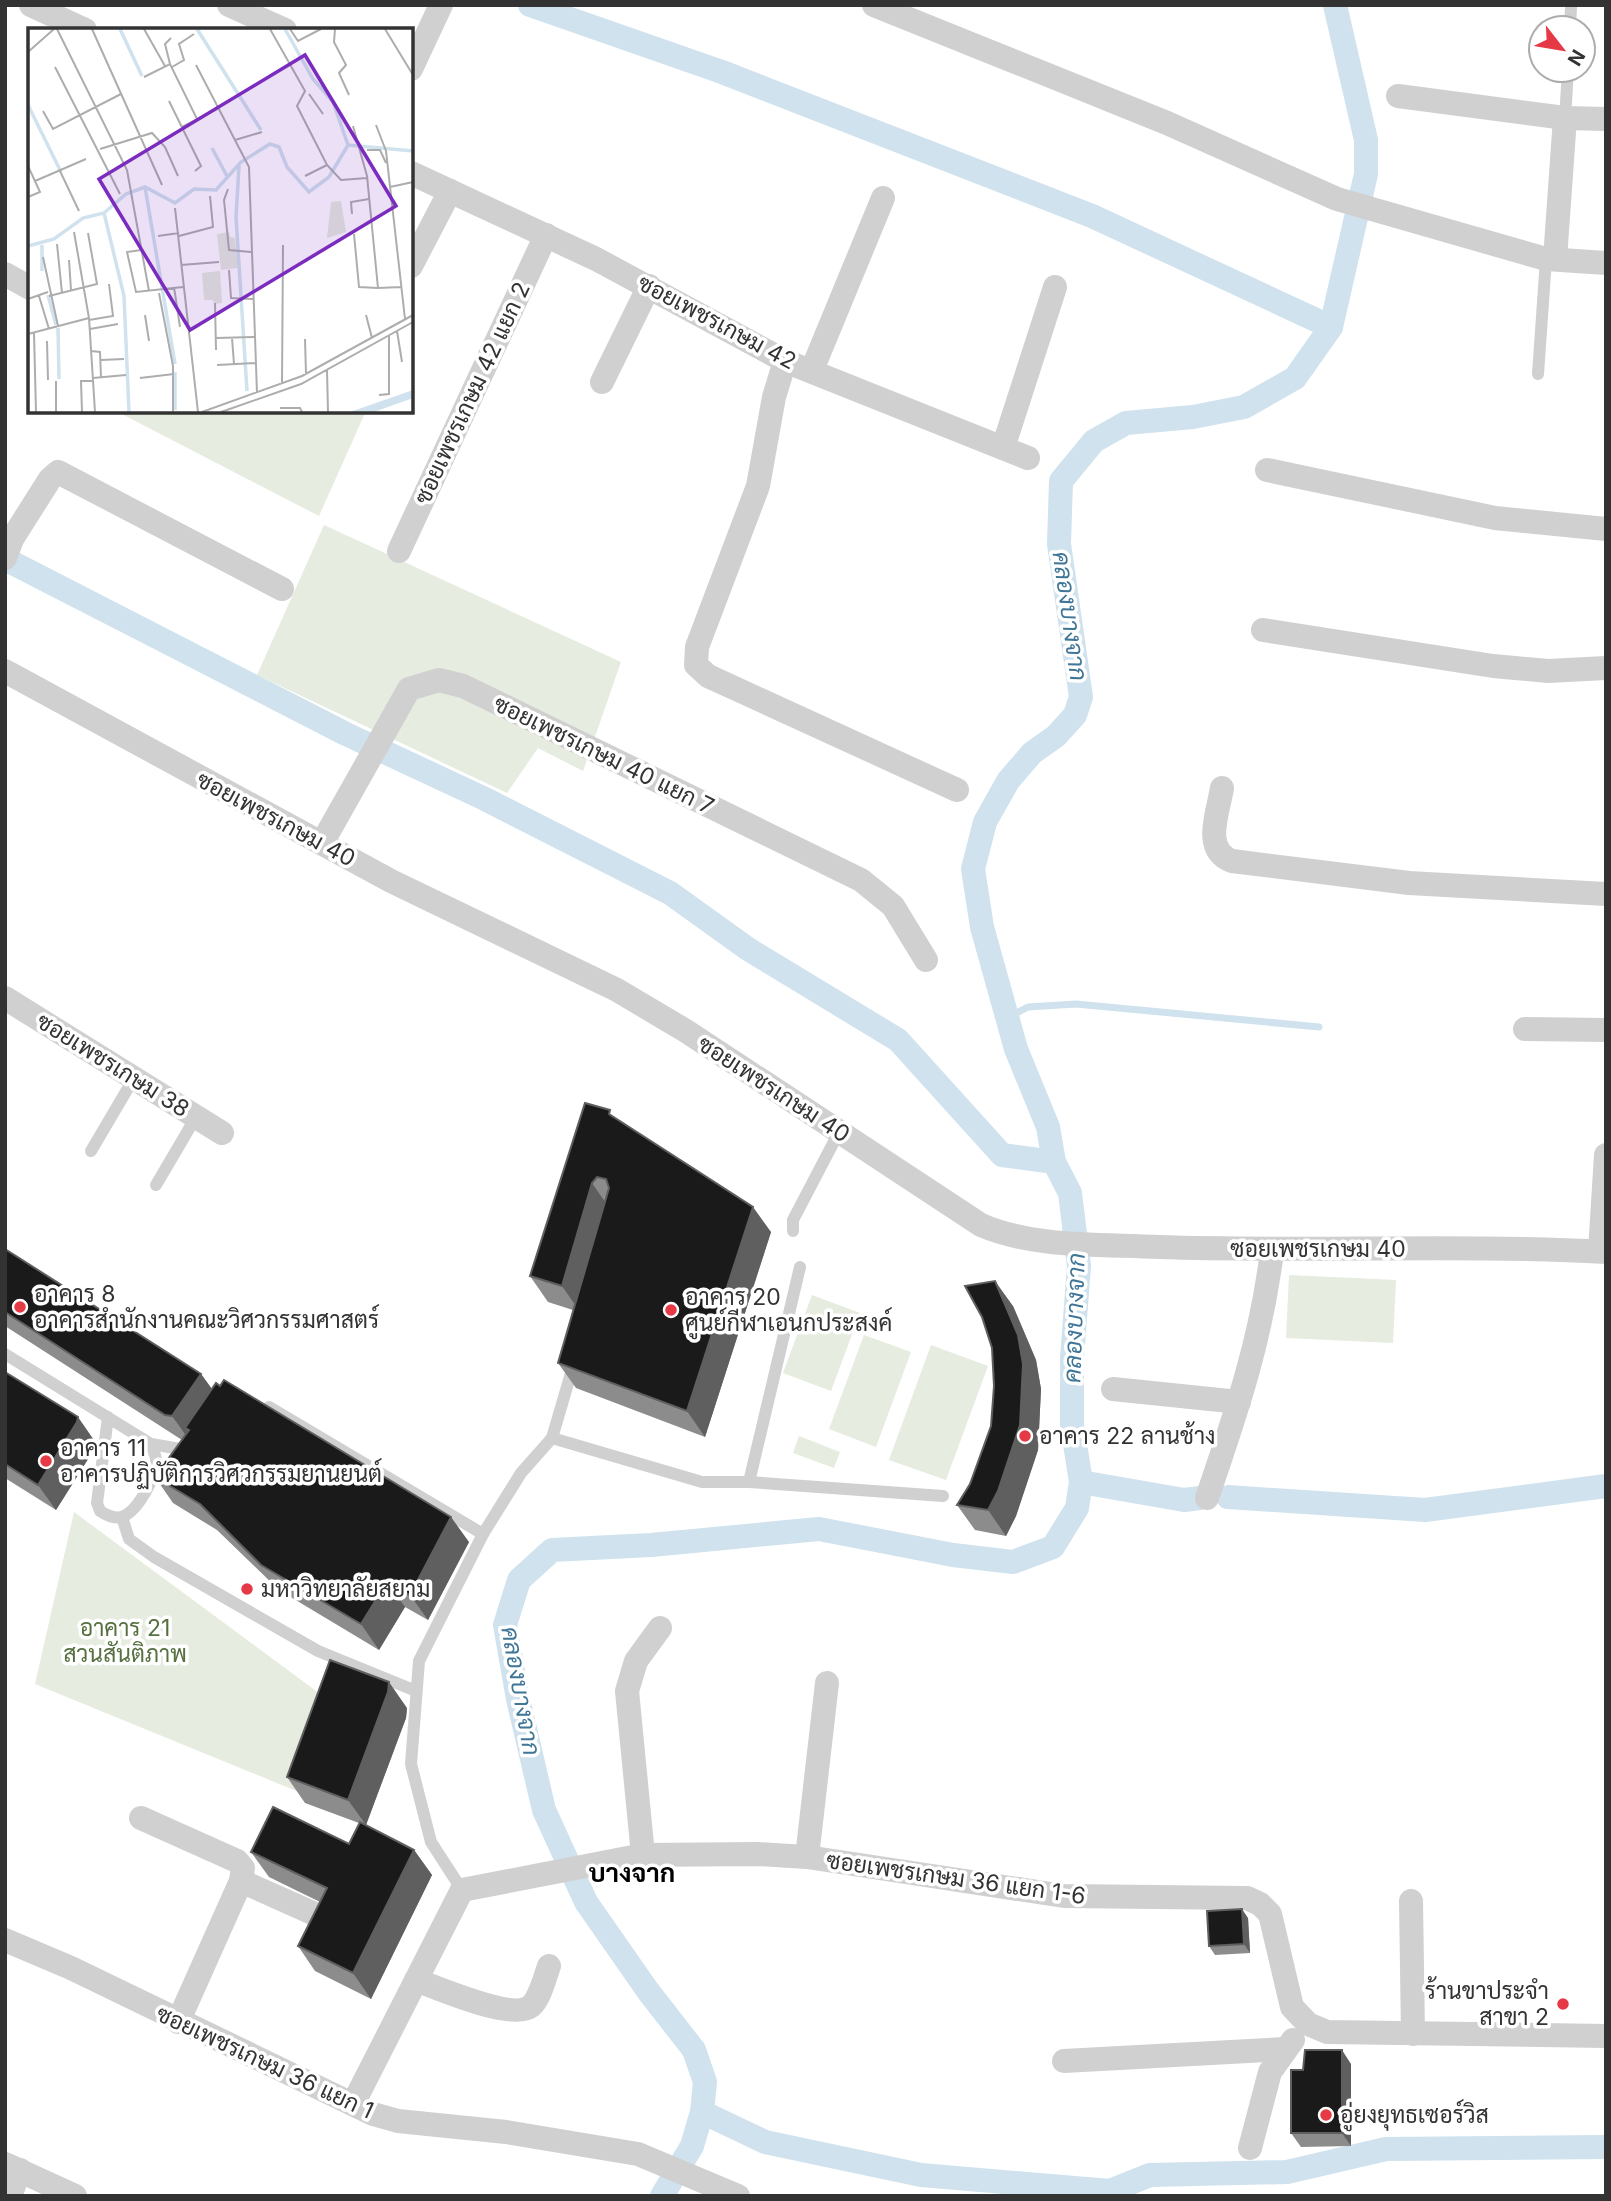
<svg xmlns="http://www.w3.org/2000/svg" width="1611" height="2201" viewBox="0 0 1611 2201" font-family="Inter,Sarabun,sans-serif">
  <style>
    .green { fill: #e6ecdf }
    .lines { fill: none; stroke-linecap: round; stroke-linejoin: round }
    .stream { stroke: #cfe2ee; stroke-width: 7 }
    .canal { stroke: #cfe2ee; stroke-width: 24 }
    .service { stroke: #d0d0d0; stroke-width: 12 }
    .minor { stroke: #d0d0d0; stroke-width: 24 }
    .wall { fill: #8c8c8c }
    .shaded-wall { fill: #5f5f5f }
    .building { fill: #1a1a1a; stroke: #5f5f5f; stroke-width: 2 }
    .poi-dot { fill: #e63946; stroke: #fff; stroke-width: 2.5 }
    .labels { text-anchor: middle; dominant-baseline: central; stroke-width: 7; stroke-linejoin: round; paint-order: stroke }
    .street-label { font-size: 23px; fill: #333; stroke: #fff }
    .poi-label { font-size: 23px; fill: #333; stroke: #fff; text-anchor: start }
    .park-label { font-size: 23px; fill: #56703f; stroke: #fff }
    .water-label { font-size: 24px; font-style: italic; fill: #3f7597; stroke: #fff }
    .quarter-label { font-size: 26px; font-weight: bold; fill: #000; stroke: #fff }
    .inset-river { fill: none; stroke: #cfe2ee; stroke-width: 3.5 }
    .inset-road { fill: none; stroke: #adadad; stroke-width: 2 }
    .view { fill: #7b2cbf; fill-opacity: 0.15; stroke: #7b2cbf; stroke-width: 3.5 }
    .inset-edge { fill: none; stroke: #333; stroke-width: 3.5 }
  </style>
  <rect width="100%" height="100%" fill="#fff"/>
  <g class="green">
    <polygon points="116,411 366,411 319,516"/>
    <polygon points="324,525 621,662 583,771 538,748 507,793 257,675"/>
    <polygon points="1289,1275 1396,1280 1393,1343 1286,1338"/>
    <polygon points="812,1295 860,1313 831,1391 783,1373"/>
    <polygon points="864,1335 911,1352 876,1447 829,1429"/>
    <polygon points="931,1345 988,1366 946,1480 889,1460"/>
    <polygon points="799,1436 840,1452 834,1468 793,1453"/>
    <polygon points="74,1512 335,1705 299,1792 35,1684"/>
  </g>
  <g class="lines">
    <polyline class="stream" points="1009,1017 1028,1007 1076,1004 1319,1027"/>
    <g class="canal">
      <polyline points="530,5 722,72 1092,216 1331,327"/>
      <polyline points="5,559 346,734 485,799 670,893 748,949 898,1040 1002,1155 1054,1162"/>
      <polyline points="1081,1482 1184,1500 1200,1498"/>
      <polyline points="1228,1497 1425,1510 1606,1486"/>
      <polyline points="702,2112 765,2142 921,2175 1110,2191 1150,2175 1287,2172 1386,2149 1606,2147"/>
      <polyline points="662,2196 692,2146 702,2112 705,2082 694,2050 648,1991 586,1902 544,1810 518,1699 505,1625 519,1580 552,1550 651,1545 819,1529 953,1555 1013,1562 1053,1547 1077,1508 1081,1482 1072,1425 1072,1358 1079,1266 1070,1193 1054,1162 1048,1127 1016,1049 982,927 973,869 985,822 1008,781 1032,753 1056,736 1075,715 1081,697 1059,544 1061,481 1094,441 1126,423 1193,417 1244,407 1295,378 1331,327 1366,174 1366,140 1335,5"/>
    </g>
    <g class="service">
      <polyline points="1570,28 1571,7"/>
      <polyline points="1565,118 1568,70"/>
      <polyline points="1538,374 1546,259"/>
      <polyline points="91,1151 134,1078"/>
      <polyline points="156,1185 196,1117"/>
      <polyline points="793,1231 793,1220 839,1132"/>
      <path d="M 5,1354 L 151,1444 C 152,1449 156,1455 156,1460 C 157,1476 137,1513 121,1517 C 113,1519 106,1515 100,1511 L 97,1503 L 108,1417"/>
      <polyline points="269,1407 483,1534"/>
      <polyline points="552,1438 574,1363"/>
      <polyline points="151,1444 192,1451"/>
      <polyline points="749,1482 943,1496"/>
      <polyline points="122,1517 129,1539 154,1557 318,1651 416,1691"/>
      <polyline points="462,1890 431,1842 411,1764 419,1661 483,1534 521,1473 552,1438 702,1482 749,1482 800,1267"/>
    </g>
    <g class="minor">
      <polyline points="31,5 85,30"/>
      <polyline points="229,5 285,30"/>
      <polyline points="874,5 1167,123 1337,199 1546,259 1606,263"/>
      <polyline points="411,69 441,5"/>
      <polyline points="1398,96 1565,118 1606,119"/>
      <polyline points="411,173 596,259 785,361 1028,458"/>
      <polyline points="1555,259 1565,118"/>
      <polyline points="411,266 450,191"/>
      <polyline points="5,274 30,288"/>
      <polyline points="785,361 774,397 758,486 697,647 696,665 708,676 957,790"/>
      <polyline points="812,370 883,198"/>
      <polyline points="602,382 649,286"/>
      <polyline points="1003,448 1055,287"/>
      <polyline points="1267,470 1495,518 1606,529"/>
      <polyline points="399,551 546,235"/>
      <polyline points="5,558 12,539 50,479 58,472 282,589"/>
      <polyline points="1263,630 1493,666 1548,671 1606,668"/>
      <path d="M 5,671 L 391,881 L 617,990 L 686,1031 L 981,1225 C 1034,1248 1102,1244 1159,1247 C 1308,1252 1457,1244 1606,1252"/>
      <path d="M 1222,788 C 1218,813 1202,850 1232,861 L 1409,883 L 1606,894"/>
      <polyline points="322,843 409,689 439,680 463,686 861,880 893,906 926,960"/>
      <polyline points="5,998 222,1133"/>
      <polyline points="1525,1029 1606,1030"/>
      <polyline points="1600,1251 1606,1155"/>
      <polyline points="1113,1389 1239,1402"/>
      <path d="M 1207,1498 C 1236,1413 1261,1341 1272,1251"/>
      <polyline points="141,1818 237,1861 243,1868 241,1881 178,2022"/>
      <polyline points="643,1855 627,1691 636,1661 660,1628"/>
      <polyline points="807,1857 827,1683"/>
      <polyline points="241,1881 317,1915"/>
      <polyline points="1411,1901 1413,2034"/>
      <polyline points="5,1940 71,1968 373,2114 398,2121 506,2132 638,2154 738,2196"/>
      <path d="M 416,1980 C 438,1988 513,2021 531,2006 C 540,1998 545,1977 549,1966"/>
      <polyline points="1064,2061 1285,2049"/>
      <polyline points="353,2104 462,1890 643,1855 757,1854 807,1857 1064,1896 1247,1898 1260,1904 1270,1914 1292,2007 1308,2024 1327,2032 1606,2036"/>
      <polyline points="1250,2148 1270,2072 1293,2040"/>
      <polyline points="5,2164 75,2196"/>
      <polyline points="10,2196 20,2170"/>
    </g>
  </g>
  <g class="wall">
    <polygon points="616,1119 771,1232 705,1437 576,1388 558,1363 573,1310 548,1302 530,1276"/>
    <polygon points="5,1249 201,1374 212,1389 469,1542 428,1620 405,1607 379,1650 279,1590 217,1530 173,1503 155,1477 182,1440 5,1326"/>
    <polygon points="1013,1306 1036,1360 1041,1389 1038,1450 1016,1516 1006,1536 975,1530 957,1505 970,1484 991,1426 994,1386 992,1348 982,1317"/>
    <polygon points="5,1372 96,1443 95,1448 56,1510 5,1478"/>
    <polygon points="407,1708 406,1718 366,1825 414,1850 432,1875 371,1999 315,1971 298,1946 320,1902 269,1877 251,1852 349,1844 359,1823 305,1803 287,1777"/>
    <polygon points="1248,1918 1250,1953 1215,1955 1209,1946"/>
    <polygon points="1351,2064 1351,2146 1301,2147 1291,2133 1303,2070"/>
  </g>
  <g class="shaded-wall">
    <polygon points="592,1183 610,1209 580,1312 562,1286"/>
    <polygon points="753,1207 771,1232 705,1437 687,1411"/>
    <polygon points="995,1281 1013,1306 1036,1360 1041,1389 1038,1450 1016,1516 1006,1536 988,1510 1018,1335"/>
    <polygon points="201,1374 219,1399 189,1430 185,1428 192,1438 190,1441 172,1416"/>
    <polygon points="78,1417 96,1443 95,1448 56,1510 38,1485"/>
    <polygon points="451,1517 469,1542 428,1620 410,1595"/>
    <polygon points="387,1582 405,1607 379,1650 361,1624"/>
    <polygon points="389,1682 407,1708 406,1718 366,1825 348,1800"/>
    <polygon points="414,1850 432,1875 371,1999 353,1973"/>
    <polygon points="1242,1909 1248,1918 1250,1953 1244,1944"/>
    <polygon points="1342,2050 1351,2064 1351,2146 1342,2133"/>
  </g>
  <g class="building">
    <polygon points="585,1103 610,1110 609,1114 753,1207 687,1411 558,1363 609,1188 606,1179 597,1177 592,1183 562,1286 530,1276"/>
    <polygon points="5,1249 201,1374 172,1416 165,1415 5,1312"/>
    <polygon points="995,1281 1018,1335 1023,1364 1020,1425 998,1491 988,1510 957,1505 970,1484 991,1426 994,1386 992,1348 982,1317 965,1286"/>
    <polygon points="5,1372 78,1417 77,1422 38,1485 5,1464"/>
    <polygon points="224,1380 451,1517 410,1595 387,1582 361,1624 261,1565 200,1504 155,1477 189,1430 185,1428 216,1383 220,1386"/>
    <polygon points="330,1660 389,1682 388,1692 348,1800 287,1777"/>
    <polygon points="273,1807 349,1844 360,1822 414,1850 353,1973 298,1946 327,1888 251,1852"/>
    <polygon points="1242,1909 1244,1944 1209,1946 1207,1911"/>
    <polygon points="1305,2050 1342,2050 1342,2133 1291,2133 1291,2070 1303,2070"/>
  </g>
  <g class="poi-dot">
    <circle cx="20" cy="1307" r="7"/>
    <circle cx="671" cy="1310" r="7"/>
    <circle cx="1025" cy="1436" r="7"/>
    <circle cx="46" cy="1461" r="7"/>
    <circle cx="247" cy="1589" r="7"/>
    <circle cx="1563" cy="2004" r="7"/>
    <circle cx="1326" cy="2115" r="7"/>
  </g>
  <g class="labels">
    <g class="street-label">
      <text transform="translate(717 322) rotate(28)">ซอยเพชรเกษม 42</text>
      <text transform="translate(472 393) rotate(-65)">ซอยเพชรเกษม 42 แยก 2</text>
      <text transform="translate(604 755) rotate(26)">ซอยเพชรเกษม 40 แยก 7</text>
      <text transform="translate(276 819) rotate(28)">ซอยเพชรเกษม 40</text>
      <text transform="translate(113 1065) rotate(32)">ซอยเพชรเกษม 38</text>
      <text transform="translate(774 1089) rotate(33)">ซอยเพชรเกษม 40</text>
      <text x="1318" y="1249">ซอยเพชรเกษม 40</text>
      <text transform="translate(956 1878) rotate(8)">ซอยเพชรเกษม 36 แยก 1-6</text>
      <text transform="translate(265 2062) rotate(25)">ซอยเพชรเกษม 36 แยก 1</text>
    </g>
    <g class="poi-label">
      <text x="34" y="1294">อาคาร 8<tspan x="34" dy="26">อาคารสำนักงานคณะวิศวกรรมศาสตร์</tspan></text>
      <text x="685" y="1297">อาคาร 20<tspan x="685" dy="26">ศูนย์กีฬาเอนกประสงค์</tspan></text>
      <text x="1039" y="1436">อาคาร 22 ลานช้าง</text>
      <text x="60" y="1448">อาคาร 11<tspan x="60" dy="26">อาคารปฏิบัติการวิศวกรรมยานยนต์</tspan></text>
      <text x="261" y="1589">มหาวิทยาลัยสยาม</text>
      <text x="1549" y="1991" text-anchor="end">ร้านขาประจำ<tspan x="1549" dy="26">สาขา 2</tspan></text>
      <text x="1340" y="2115">อู่ยงยุทธเซอร์วิส</text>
    </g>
    <g class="park-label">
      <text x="125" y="1628">อาคาร 21<tspan x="125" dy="26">สวนสันติภาพ</tspan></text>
    </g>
    <g class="water-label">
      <text transform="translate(1070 616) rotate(82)">คลองบางจาก</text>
      <text transform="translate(1074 1318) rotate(-88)">คลองบางจาก</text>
      <text transform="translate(521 1691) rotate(80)">คลองบางจาก</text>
    </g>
    <g class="quarter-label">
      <text x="632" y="1872">บางจาก</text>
    </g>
  </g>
  <g transform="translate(28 28)">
    <rect width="385" height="385" fill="#fff"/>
    <path d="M 313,173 L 318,204 L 299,210 L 303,174 ZM 201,204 L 202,209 L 207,210 L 210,240 L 193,242 L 189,206 ZM 192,243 L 194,275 L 186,276 L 185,272 L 176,272 L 174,245 Z" fill="#e6ecdf"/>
    <path d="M 385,362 L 385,370 L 346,384 L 322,384 Z" fill="#cfe2ee"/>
    <path class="inset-river" d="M 92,1 L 114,48M 169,1 L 233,102M 257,1 L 285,51 L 305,74 L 320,117M 0,77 L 33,144M 184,120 L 200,150M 211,138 L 208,189 L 219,363M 117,159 L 147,336M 76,185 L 96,268 L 101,384M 14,217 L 14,243M 0,218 L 26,211 L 55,190 L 76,185 L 98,166 L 117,159 L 147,175 L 166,161 L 188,162 L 213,134 L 242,116 L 251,119 L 259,139 L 281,164 L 301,149 L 320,117 L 385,123M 20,267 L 28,297M 30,300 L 31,351M 147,382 L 147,344M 332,384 L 385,365"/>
    <path class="inset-road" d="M 29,1 L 99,142 L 121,263M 64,1 L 134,157M 116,1 L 137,38M 242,1 L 277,63 L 269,78 L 299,137 L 313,152 L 339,150M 262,1 L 270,13 L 293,1M 307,1 L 306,14 L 318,37 L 311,45 L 321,67M 357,1 L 385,47M 0,24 L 26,1M 142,36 L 137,16 L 143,10M 168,37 L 221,139 L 229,365M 27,39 L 92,166M 144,39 L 156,32 L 151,16 L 166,6M 116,49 L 142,36 L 169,91M 281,66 L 295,86M 141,73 L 173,138 L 167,143M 15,83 L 25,101 L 93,66M 348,97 L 358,123 L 377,291M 325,98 L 339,148 L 350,260 L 374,259M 154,99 L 189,81M 207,112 L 234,104M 72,121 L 124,105 L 137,119 L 150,148M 339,122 L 352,122 L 358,135M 0,138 L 12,164 L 0,169M 32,143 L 51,183M 277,148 L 299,137M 7,153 L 58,131M 362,159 L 385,154M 200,161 L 196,172 L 201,222 L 223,224M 147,180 L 170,384M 324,186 L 323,174 L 341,171M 46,204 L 61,290 L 67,384M 326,206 L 331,259 L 350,260M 130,208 L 151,205M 151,208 L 185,199 L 182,168M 29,216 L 34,265M 113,222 L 99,224 L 108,264 L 155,259M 15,229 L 30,298M 41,232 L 43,262M 153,237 L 191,234M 201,242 L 203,270 L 225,271M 146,259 L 152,299M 131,265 L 145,338 L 145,384M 11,268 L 21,301M 21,268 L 69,256 L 60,205M 0,271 L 20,264M 187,275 L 188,322M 117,287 L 121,313M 338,287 L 344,310M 61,292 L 85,288 L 81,256M 62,301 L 90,296M 369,303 L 374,334M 6,305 L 8,384M 0,306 L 61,290M 188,310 L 226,309M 204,310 L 206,336M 277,311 L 278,346M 19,313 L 20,352M 63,323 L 72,324 L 73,349M 73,332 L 96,331M 189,337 L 227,335M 299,342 L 300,384M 65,350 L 98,347M 112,350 L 146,346M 254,356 L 255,217M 351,367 L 361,366 L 361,308M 252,380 L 272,380 L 274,384M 28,384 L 28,353M 54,384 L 53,353 L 65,353M 174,384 L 274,348 L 385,287M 193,384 L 273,356 L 385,294"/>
    <path class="view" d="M 277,27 L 368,178 L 162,302 L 71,151 Z"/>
    <rect width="385" height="385" class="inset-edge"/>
  </g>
  <rect width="1611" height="2201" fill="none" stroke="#333333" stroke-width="14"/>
  <g transform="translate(1562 49) rotate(121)"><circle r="33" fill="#ffffff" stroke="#adadad" stroke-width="2"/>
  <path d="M0-5L12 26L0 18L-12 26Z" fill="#e63946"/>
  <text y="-10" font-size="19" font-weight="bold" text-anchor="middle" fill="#333333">N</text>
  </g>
</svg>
